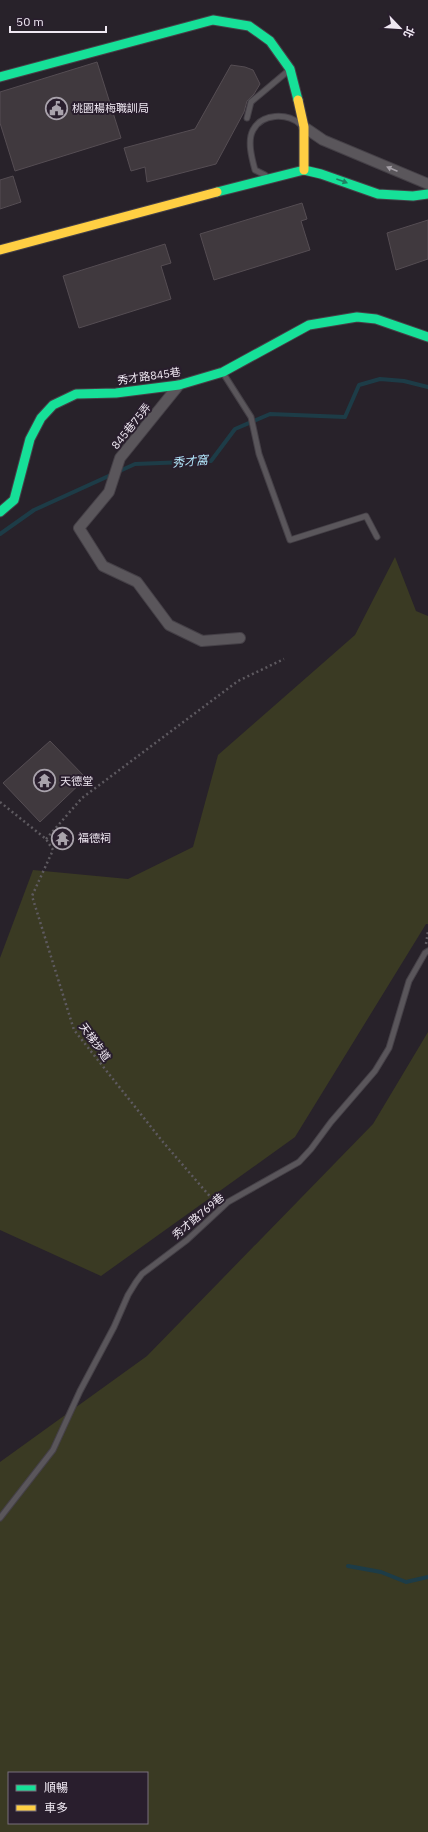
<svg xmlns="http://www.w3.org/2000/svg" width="428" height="1832" viewBox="0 0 428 1832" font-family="'IBM Plex Sans','Noto Sans TC',sans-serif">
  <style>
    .green { fill: #3a3a23; fill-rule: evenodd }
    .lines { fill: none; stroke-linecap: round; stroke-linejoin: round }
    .stream { stroke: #1d3c47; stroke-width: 4 }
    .building { fill: #40393e; stroke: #554d53 }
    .lane-casing { stroke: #454047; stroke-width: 7 }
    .street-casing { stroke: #454047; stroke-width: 12 }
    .fast-casing { stroke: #454047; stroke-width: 11 }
    .slow-casing { stroke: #454047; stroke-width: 11 }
    .path { stroke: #5e5a60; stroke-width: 2.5; stroke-dasharray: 2 3; stroke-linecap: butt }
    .lane { stroke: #5a565b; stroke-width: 5 }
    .street { stroke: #5a565b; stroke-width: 10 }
    .fast { stroke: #16e098; stroke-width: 9 }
    .slow { stroke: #ffcf43; stroke-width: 9 }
    .oneway { fill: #a49fa6 }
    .oneway2 { fill: #207f62 }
    .labels { text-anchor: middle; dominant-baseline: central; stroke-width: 4; stroke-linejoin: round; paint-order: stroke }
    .poi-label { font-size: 11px; fill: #efe8f2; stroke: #291e2d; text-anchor: start }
    .street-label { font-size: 11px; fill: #efe8f2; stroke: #291e2d }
    .water-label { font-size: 12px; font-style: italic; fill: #b1e5f9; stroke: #291e2d }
  </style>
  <rect width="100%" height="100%" fill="#28222a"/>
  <g class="green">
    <polygon points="395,557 416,611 428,616 428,924 426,924 295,1137 101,1276 0,1230 0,958 33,870 128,879 193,847 218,755 355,635"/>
    <path d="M 428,1032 L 428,1832 L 0,1832 L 0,1462 L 147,1356 L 373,1124 ZM 9,1773 L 147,1773 L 147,1823 L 9,1823 Z"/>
  </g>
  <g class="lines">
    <g class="stream">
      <polyline points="0,534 34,510 135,464 211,461 235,429 270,414 345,417 359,385 380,379 404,381 428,387"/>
      <polyline points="348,1566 381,1572 406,1582 428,1577"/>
    </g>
  </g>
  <g class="building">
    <polygon points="97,62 121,138 15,171 0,123 0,92"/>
    <polygon points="231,65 245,67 253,70 260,84 254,94 247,101 244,112 216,164 147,182 145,167 131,171 124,148 195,129"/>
    <polygon points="13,176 21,202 0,209 0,180"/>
    <polygon points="302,203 307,219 301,221 310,250 214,280 200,234"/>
    <polygon points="428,220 428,259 396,270 387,233"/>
    <polygon points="165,244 171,263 161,266 171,299 79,328 63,276"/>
    <polygon points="50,741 86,778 40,822 3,783"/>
  </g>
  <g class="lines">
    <defs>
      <g id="lane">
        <polyline points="247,118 251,102 288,71"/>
        <path d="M 265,175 L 255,170 C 252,159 247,141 253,130 C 262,113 287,113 300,124"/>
        <polyline points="223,373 251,417 259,454 290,540 366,516 377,537"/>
        <polyline points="0,1518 53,1450 80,1391 114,1327 128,1295 136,1282 142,1274 187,1240 228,1202 299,1162 311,1149 331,1122 375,1071 389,1048 409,981 425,953 428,951"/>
      </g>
      <g id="street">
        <polyline points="304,127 323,140 428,184"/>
        <polyline points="179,385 120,458 109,492 79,528 103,566 137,582 169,625 202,641 240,638"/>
      </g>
      <g id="fast">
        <polyline points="0,77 213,20 249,26 270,41 290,69 298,100"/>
        <polyline points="217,192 304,170 321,174 378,194 413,196 428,194"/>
        <polyline points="0,512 14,500 30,439 41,418 53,405 76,394 116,393 179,385 223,372 309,325 357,317 376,319 428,337"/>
      </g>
      <g id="slow">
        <polyline points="298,100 304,127 304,170"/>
        <polyline points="0,250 217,192"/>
      </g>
    </defs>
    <use href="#lane" class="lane-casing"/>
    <use href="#street" class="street-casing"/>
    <use href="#fast" class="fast-casing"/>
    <use href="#slow" class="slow-casing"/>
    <g class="path">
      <polyline points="0,802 46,839 53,850 32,896 74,1030 163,1142 213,1200 218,1201"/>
      <polyline points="46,839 82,798 238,681 284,659"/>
      <polyline points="426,944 428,931"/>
    </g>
    <use href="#lane" class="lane"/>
    <use href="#street" class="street"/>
    <use href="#fast" class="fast"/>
    <use href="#slow" class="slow"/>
  </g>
  <defs><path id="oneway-solid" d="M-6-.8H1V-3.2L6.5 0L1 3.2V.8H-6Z"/></defs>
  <use class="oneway" href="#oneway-solid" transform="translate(392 169) rotate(-157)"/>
  <use class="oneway2" href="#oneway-solid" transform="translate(342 181) rotate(20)"/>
  <defs>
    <symbol id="civic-ring" viewBox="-11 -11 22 22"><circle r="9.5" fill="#291e2d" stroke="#a9a3ac" stroke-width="1.5"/><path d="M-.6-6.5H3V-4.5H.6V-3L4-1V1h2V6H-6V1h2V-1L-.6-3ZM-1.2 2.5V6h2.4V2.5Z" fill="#a9a3ac"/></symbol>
    <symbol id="temple-ring" viewBox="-11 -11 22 22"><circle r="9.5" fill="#291e2d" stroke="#a9a3ac" stroke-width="1.5"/><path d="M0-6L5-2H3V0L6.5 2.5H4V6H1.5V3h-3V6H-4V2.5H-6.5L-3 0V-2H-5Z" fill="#a9a3ac"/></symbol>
  </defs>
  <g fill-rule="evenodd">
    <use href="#civic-ring" x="44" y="96" width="25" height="25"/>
    <use href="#temple-ring" x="32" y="768" width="25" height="25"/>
    <use href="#temple-ring" x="50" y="826" width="25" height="25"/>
  </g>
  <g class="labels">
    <g class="poi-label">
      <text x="72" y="108">桃園楊梅職訓局</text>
      <text x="60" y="781">天德堂</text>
      <text x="78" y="838">福德祠</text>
    </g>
    <g class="street-label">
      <text transform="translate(149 376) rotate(-8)">秀才路845巷</text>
      <text transform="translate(131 426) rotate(-51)">845巷75弄</text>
      <text transform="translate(95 1042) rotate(54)">天梯步道</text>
      <text transform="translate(198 1216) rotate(-40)">秀才路769巷</text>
    </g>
    <g class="water-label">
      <text transform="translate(190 461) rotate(-5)">秀才窩</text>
    </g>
  </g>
  <rect x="8" y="1772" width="140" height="52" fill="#291e2d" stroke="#786f7c"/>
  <rect x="16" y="1785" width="20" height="6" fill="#16e098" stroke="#786f7c"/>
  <text x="44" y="1792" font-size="12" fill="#efe8f2">順暢</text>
  <rect x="16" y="1805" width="20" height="6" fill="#ffcf43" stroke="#786f7c"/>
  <text x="44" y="1812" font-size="12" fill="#efe8f2">車多</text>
  <g transform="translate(400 28) rotate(115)" stroke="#291e2d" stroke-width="3" paint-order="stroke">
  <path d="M0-3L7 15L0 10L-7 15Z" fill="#efe8f2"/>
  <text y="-6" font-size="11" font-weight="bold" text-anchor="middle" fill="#efe8f2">北</text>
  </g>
  <path d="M10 26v6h96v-6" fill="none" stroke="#efe8f2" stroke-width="2"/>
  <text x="16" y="26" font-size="12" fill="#efe8f2" stroke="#291e2d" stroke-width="3" paint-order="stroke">50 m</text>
</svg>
